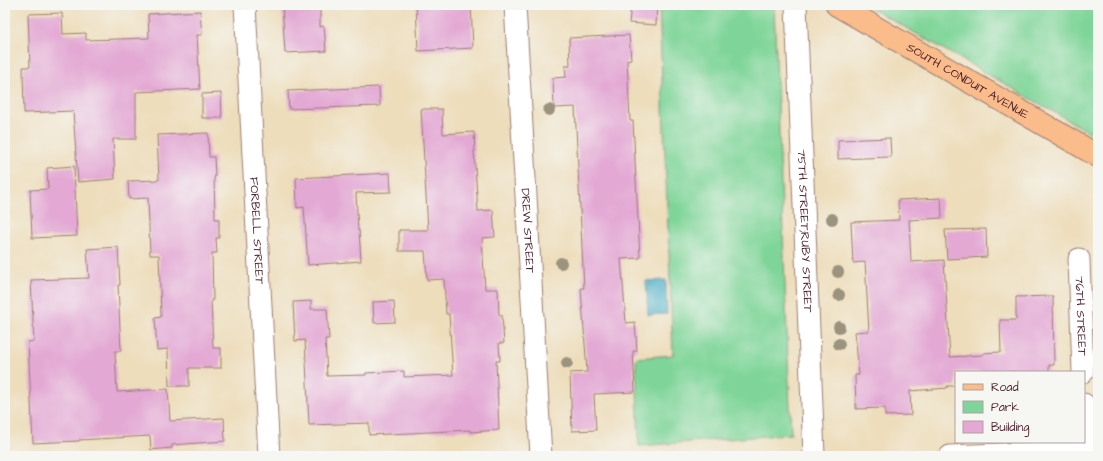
<svg xmlns="http://www.w3.org/2000/svg" width="1103" height="461" viewBox="0 0 1103 461" font-family="'Architects Daughter',sans-serif">
  <style>
    .green { fill: #7fd599; stroke: #647a62 }
    .water { fill: #49afc8; stroke: #4a677a }
    .building { fill: #e3a8d4 }
    .lines { fill: none; stroke-linecap: round; stroke-linejoin: round }
    .minor-casing { stroke: #9c7e73; stroke-width: 23 }
    .primary-casing { stroke: #9c7e73; stroke-width: 24 }
    .minor { stroke: #fff; stroke-width: 21 }
    .primary { stroke: #f9bc8a; stroke-width: 22 }
    .tree { fill: #9c937e }
    .labels { text-anchor: middle; dominant-baseline: central; stroke-width: 3.5; stroke-linejoin: round; paint-order: stroke }
    .street-label { font-size: 12px; fill: #4a1f2b; stroke: #f6f6f2 }
  </style>
  <rect width="100%" height="100%" fill="#f6f6f2"/>
  <filter id="ink" filterUnits="userSpaceOnUse"><feTurbulence type="fractalNoise" baseFrequency=".025" numOctaves="2"/><feDisplacementMap in="SourceGraphic" scale="8" xChannelSelector="R" yChannelSelector="G"/><feConvolveMatrix kernelMatrix="1 2 1 2 8 2 1 2 1" color-interpolation-filters="sRGB"/></filter>
  <filter id="wash" filterUnits="userSpaceOnUse"><feTurbulence type="fractalNoise" baseFrequency=".012" numOctaves="4" result="noise"/><feDisplacementMap in="SourceGraphic" scale="16" xChannelSelector="R" yChannelSelector="G"/><feGaussianBlur stdDeviation="0.9" result="paint"/><feColorMatrix in="noise" values="0 0 0 0 0 0 0 0 0 0 0 0 0 0 0 0 0 1.4 0 .05"/><feComposite in="paint" operator="in"/></filter>
  <g filter="url(#wash)">
    <rect width="100%" height="100%" fill="#edddbb"/>
    <g class="green">
      <polygon points="659,5 771,5 774,6 791,434 639,446 636,358 673,355"/>
      <polygon points="866,5 1098,5 1098,137"/>
    </g>
    <polygon class="water" points="666,280 667,314 648,315 646,281"/>
    <g id="blocks">
      <g class="building">
        <polygon points="282,5 320,5 320,27 324,26 326,51 285,53"/>
        <polygon points="416,5 471,5 473,48 418,51"/>
        <polygon points="631,5 657,5 656,25 629,23"/>
        <polygon points="200,11 202,35 197,35 200,89 136,92 136,139 113,139 115,179 78,182 73,111 24,113 23,67 30,67 28,14 62,13 63,34 86,33 86,40 149,38 148,14"/>
        <polygon points="629,35 631,59 627,60 630,121 633,121 640,258 621,259 626,323 635,322 637,351 633,351 635,392 594,394 596,430 572,431 570,373 587,372 581,288 584,288 575,107 554,108 553,78 566,77 565,66 570,66 569,38"/>
        <polygon points="379,87 380,106 289,109 288,91"/>
        <polygon points="221,93 222,118 202,118 202,94"/>
        <polygon points="421,109 442,109 443,134 474,132 475,151 474,151 478,211 493,210 495,237 482,238 485,289 498,289 499,315 502,315 504,343 499,343 500,361 496,361 499,430 470,432 470,430 369,435 369,423 309,425 305,340 295,341 293,302 311,301 311,309 327,309 329,339 325,339 327,376 366,375 366,373 404,371 404,377 453,375 449,314 446,314 444,279 427,280 425,251 399,251 399,230 428,230"/>
        <polygon points="208,133 209,157 214,157 215,177 214,177 215,219 219,219 219,238 216,238 217,253 212,253 213,300 211,300 213,348 221,348 221,368 189,368 189,386 169,386 168,349 157,350 155,318 161,317 159,255 150,255 148,198 129,199 128,181 159,180 157,135"/>
        <polygon points="890,138 891,157 838,159 838,140"/>
        <polygon points="74,166 77,236 32,238 30,190 48,189 47,168"/>
        <polygon points="390,173 391,192 356,193 358,231 359,230 361,261 308,265 304,207 297,208 296,178"/>
        <polygon points="941,198 942,218 909,220 911,262 944,260 950,357 983,355 983,353 1001,352 1000,320 1016,320 1016,297 1053,296 1054,365 1049,365 1049,372 956,372 956,386 947,386 947,388 910,391 911,415 885,416 885,408 856,409 855,375 859,375 855,332 869,331 865,262 853,263 851,222 899,220 898,200"/>
        <polygon points="986,229 987,257 947,259 945,230"/>
        <polygon points="118,247 120,285 118,285 121,351 115,351 117,392 168,389 170,421 224,418 225,441 172,445 172,448 151,450 150,436 79,440 79,441 33,443 28,342 34,341 31,280 89,278 87,249"/>
        <polygon points="394,301 395,322 374,323 373,302"/>
      </g>
    </g>
  </g>
  <g filter="url(#ink)">
    <use href="#blocks" fill-opacity="0" stroke="#9c7e73" stroke-width="1"/>
    <g class="lines">
      <defs>
        <g id="minor">
          <path id="s1" d="M 245,5 L 269,456"/>
          <path id="s2" d="M 515,5 L 541,456"/>
          <path id="s3" d="M 796,5 L 814,456"/>
          <path id="s4" d="M 1079,259 L 1083,372"/>
          <polyline points="1084,404 1086,456"/>
          <polyline points="950,456 1098,450"/>
        </g>
        <g id="primary">
          <path id="s5" d="M 837,5 L 1098,156"/>
        </g>
      </defs>
      <use href="#minor" class="minor-casing"/>
      <use href="#primary" class="primary-casing"/>
      <use href="#minor" class="minor"/>
      <use href="#primary" class="primary"/>
    </g>
    <g class="tree">
      <circle cx="549" cy="110" r="6"/>
      <circle cx="832" cy="219" r="6"/>
      <circle cx="561" cy="263" r="6"/>
      <circle cx="838" cy="272" r="6"/>
      <circle cx="839" cy="295" r="6"/>
      <circle cx="839" cy="327" r="6"/>
      <circle cx="839" cy="344" r="6"/>
      <circle cx="567" cy="363" r="6"/>
    </g>
  </g>
  <g class="labels">
    <g class="street-label">
      <text stroke="none"><textPath href="#s5" startOffset="151">SOUTH CONDUIT AVENUE</textPath></text>
      <text stroke="none"><textPath href="#s1" startOffset="226">FORBELL STREET</textPath></text>
      <text stroke="none"><textPath href="#s2" startOffset="226">DREW STREET</textPath></text>
      <text stroke="none"><textPath href="#s3" startOffset="226">75TH STREET;RUBY STREET</textPath></text>
      <text stroke="none"><textPath href="#s4" startOffset="57">76TH STREET</textPath></text>
    </g>
  </g>
  <rect width="1103" height="461" fill="none" stroke="#f6f6f2" stroke-width="20"/>
  <rect x="955" y="371" width="130" height="72" fill="#f6f6f2" stroke="#b1a0a2"/>
  <rect x="963" y="384" width="20" height="6" fill="#f9bc8a" stroke="#b1a0a2"/>
  <text x="991" y="391" font-size="12" fill="#4a1f2b">Road</text>
  <rect x="963" y="401" width="20" height="12" fill="#7fd599" stroke="#b1a0a2"/>
  <text x="991" y="411" font-size="12" fill="#4a1f2b">Park</text>
  <rect x="963" y="421" width="20" height="12" fill="#e3a8d4" stroke="#b1a0a2"/>
  <text x="991" y="431" font-size="12" fill="#4a1f2b">Building</text>
</svg>
